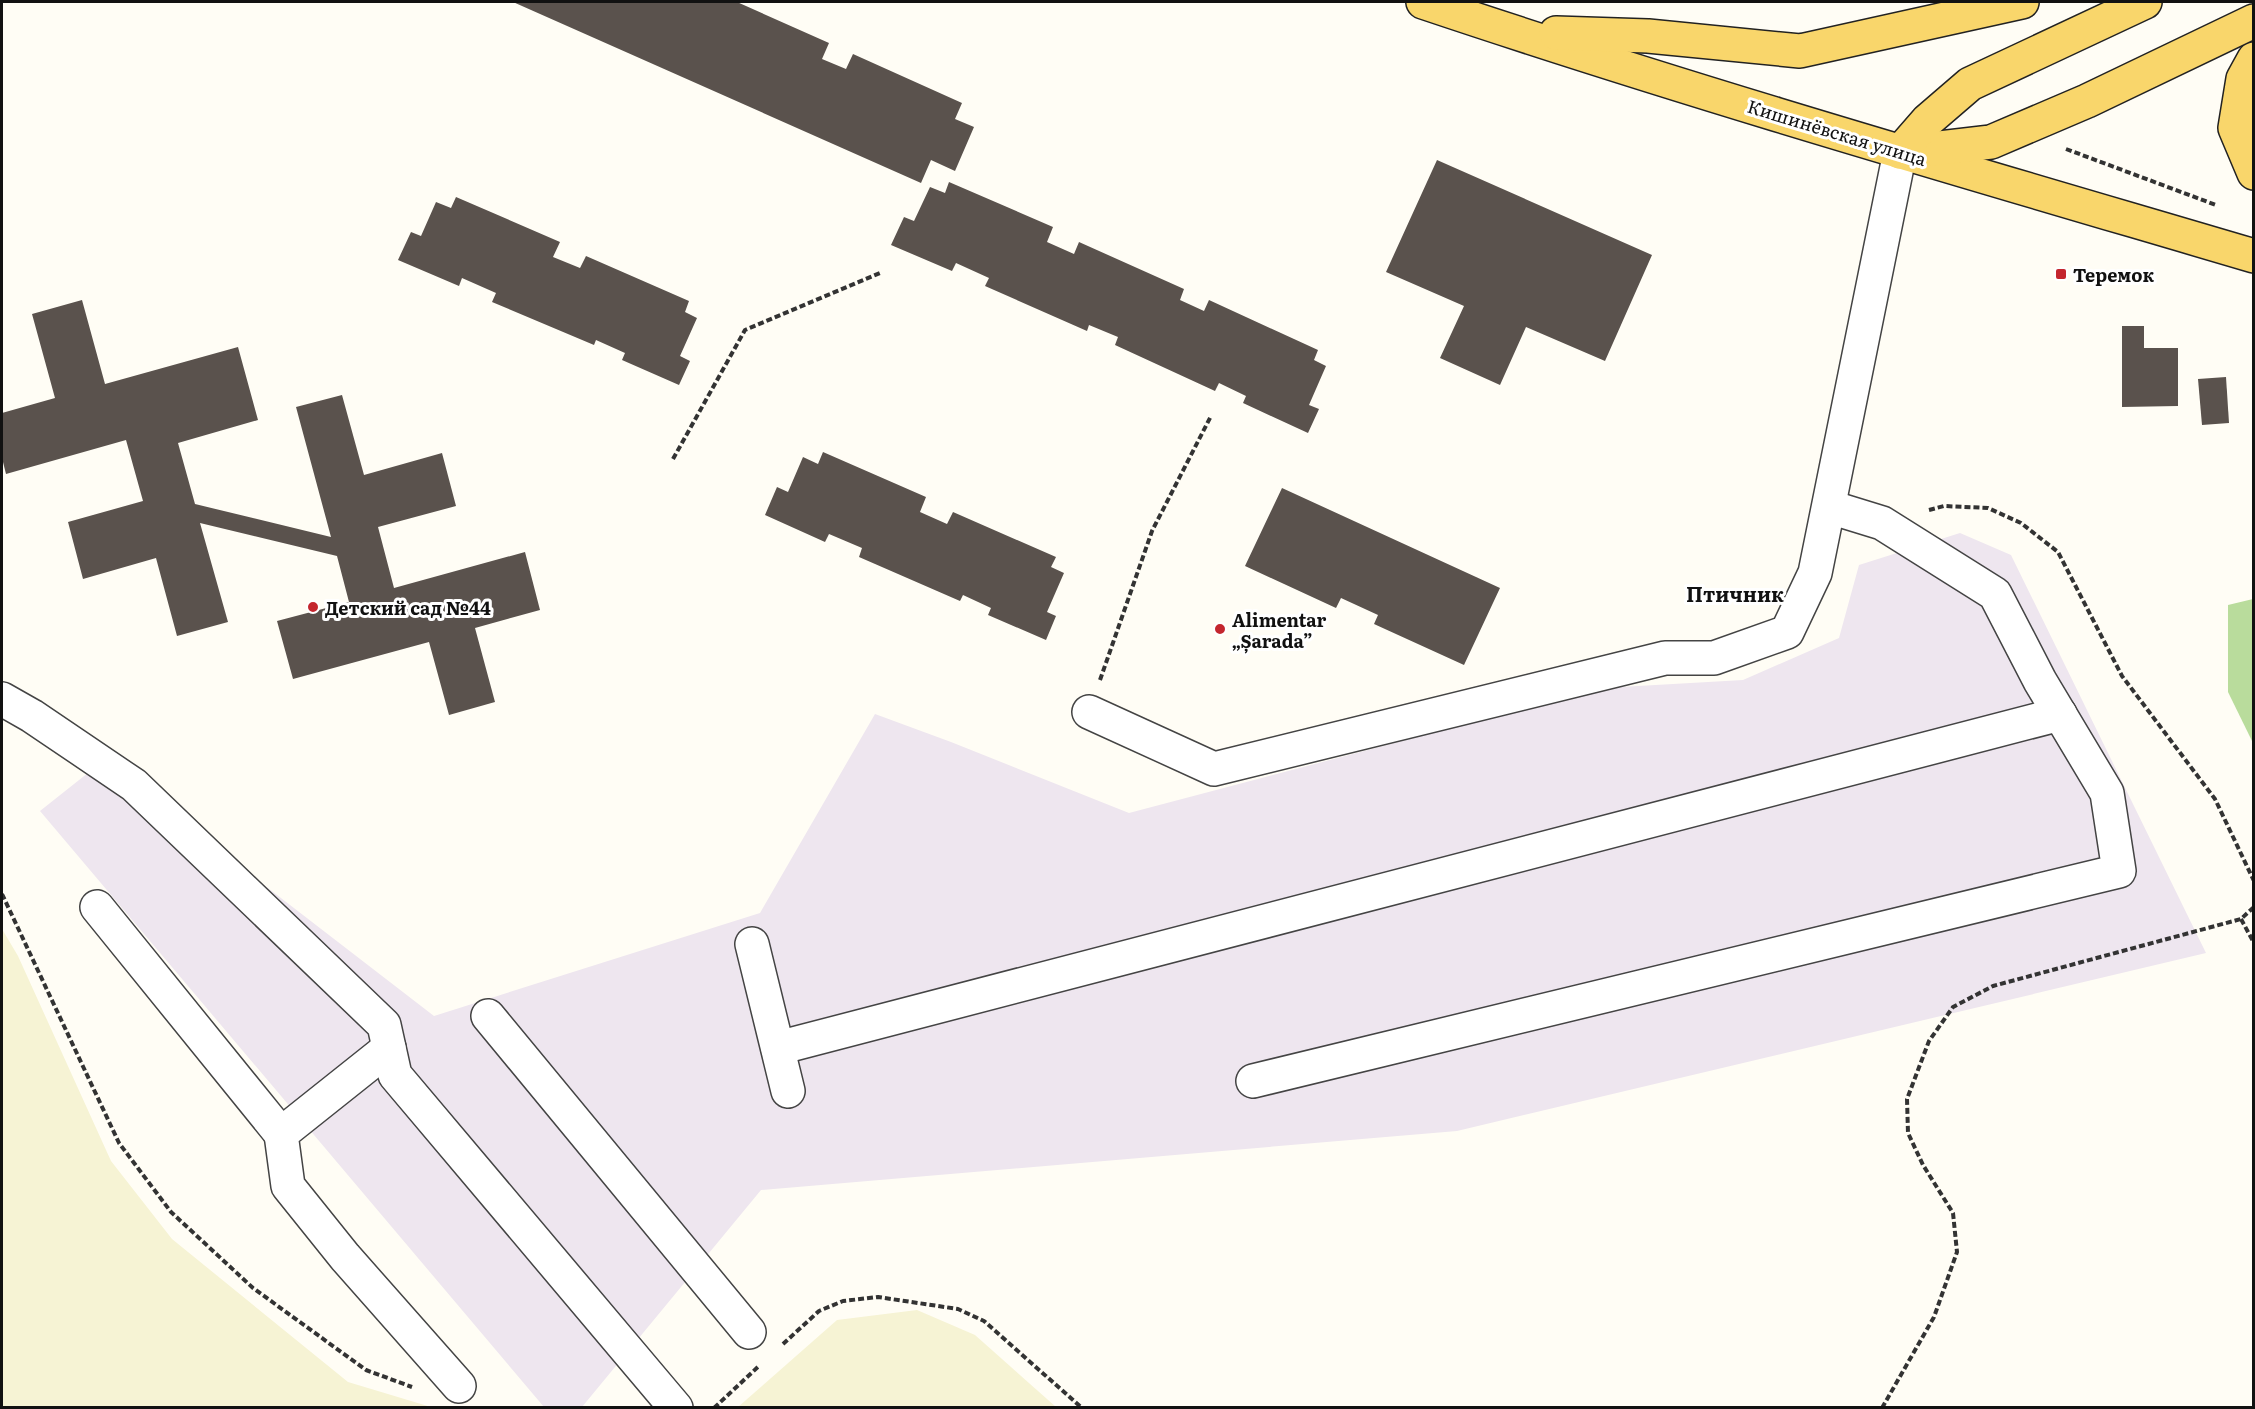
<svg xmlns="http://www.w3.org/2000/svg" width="2255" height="1409" viewBox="0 0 2255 1409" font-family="Literata,serif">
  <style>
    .industrial { fill: #eee6ef }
    .farmland { fill: #f6f3d4 }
    .forest { fill: #b9dc9c }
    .building { fill: #5a524d }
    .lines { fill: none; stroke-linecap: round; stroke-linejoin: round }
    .minor-casing { stroke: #444; stroke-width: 36 }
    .major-casing { stroke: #222; stroke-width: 36 }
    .path { stroke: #333; stroke-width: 4; stroke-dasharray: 6 3; stroke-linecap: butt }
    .minor { stroke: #fff; stroke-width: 33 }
    .major { stroke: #f9d66b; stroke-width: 33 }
    .poi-dot { fill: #c4262e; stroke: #fff; stroke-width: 2 }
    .labels { text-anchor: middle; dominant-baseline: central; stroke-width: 6; stroke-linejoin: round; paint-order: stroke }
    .street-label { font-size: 18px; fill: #111; stroke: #fff }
    .poi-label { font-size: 18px; font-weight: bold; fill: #111; stroke: #fff; text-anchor: start }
    .neighbourhood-label { font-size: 20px; font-weight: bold; fill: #111; stroke: #fff }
  </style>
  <rect width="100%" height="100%" fill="#fffdf5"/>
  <polygon class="industrial" points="1960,533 2011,555 2206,953 1457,1131 761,1190 582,1407 544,1407 40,811 103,761 434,1016 760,913 875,714 951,742 1129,813 1603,688 1743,680 1839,638 1859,565"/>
  <g class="farmland">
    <polygon points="2,929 18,956 111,1161 172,1239 348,1382 431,1407 2,1407"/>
    <polygon points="917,1310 975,1335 1056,1407 738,1407 837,1320"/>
  </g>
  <polygon class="forest" points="2253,599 2254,599 2253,743 2228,692 2228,605"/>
  <g class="building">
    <polygon points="513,2 737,2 829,43 822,59 846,69 853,54 962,103 955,119 974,127 955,171 931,160 921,183"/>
    <polygon points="1437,160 1652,255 1605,361 1526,327 1500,385 1440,358 1464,306 1386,272"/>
    <polygon points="949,182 1053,227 1047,242 1074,254 1079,242 1184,289 1180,300 1204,311 1209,300 1318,350 1314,360 1326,366 1309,405 1319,409 1308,433 1243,403 1246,396 1219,383 1215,391 1115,345 1118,337 1089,325 1087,331 985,286 989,278 956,263 952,271 891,245 904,217 914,221 930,187 945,193"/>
    <polygon points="456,197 560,242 553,257 580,268 586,256 689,301 685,312 697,318 680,356 690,361 679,385 622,360 625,353 596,340 594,345 492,302 496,293 462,278 459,286 398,260 411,232 421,236 436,202 451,208"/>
    <polygon points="82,300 105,384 238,347 258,420 178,443 195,504 331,537 296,407 342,395 364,475 442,453 456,506 378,527 394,588 525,552 540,610 475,628 495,702 449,715 429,642 293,679 277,621 349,602 337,556 200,523 228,622 177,636 156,558 83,579 68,522 143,501 126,440 6,474 2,458 2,413 55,398 32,314"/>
    <polygon points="2122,326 2144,326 2144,348 2178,348 2178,406 2122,407"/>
    <polygon points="2226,377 2229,423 2202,425 2198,379"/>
    <polygon points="823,452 926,497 920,512 947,524 953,512 1056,557 1051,567 1064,573 1047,612 1056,616 1046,640 988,615 991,608 963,595 960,601 859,557 862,548 829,534 825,542 765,515 777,487 788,492 803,457 818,464"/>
    <polygon points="1282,488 1500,588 1464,665 1374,624 1378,615 1341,598 1336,608 1245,566"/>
  </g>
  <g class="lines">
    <defs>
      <g id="minor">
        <polyline points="2,699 32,716 134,785 384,1025 395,1075 676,1408"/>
        <polyline points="1089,712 1214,769 1665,658 1714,658 1787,632 1815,573 1900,152"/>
        <polyline points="97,907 281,1134"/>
        <polyline points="752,944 788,1091"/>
        <polyline points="488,1016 749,1332"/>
        <polyline points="389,1048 281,1134 288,1186 345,1257 459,1386"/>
        <polyline points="778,1048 2060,714"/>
        <polyline points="1253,1081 2119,871 2107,793 2040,681 1995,594 1882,523 1830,507"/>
      </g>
      <g id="major">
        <path d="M 1423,2 C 1697,94 1976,174 2254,256"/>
        <polyline points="1556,33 1648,36 1800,51 2022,2"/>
        <polyline points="2254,59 2243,79 2235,128 2254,173"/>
        <polyline points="1914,151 1991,142 2087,101 2254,21"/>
        <polyline points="1900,152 1927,121 1970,84 2145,2"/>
      </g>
    </defs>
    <use href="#minor" class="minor-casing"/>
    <use href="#major" class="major-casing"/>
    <g class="path">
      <polyline points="2066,149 2216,205"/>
      <polyline points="673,459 745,330 880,273"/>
      <polyline points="1929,510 1944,506 1988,508 2021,523 2058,552 2122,676 2215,799 2254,881"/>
      <polyline points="1100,680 1152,531 1211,416"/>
      <polyline points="2,894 119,1143 171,1212 253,1288 366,1370 412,1387"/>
      <polyline points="2241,919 2254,943"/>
      <polyline points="783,1344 819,1311 843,1301 878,1297 958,1309 984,1321 1082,1408"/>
      <polyline points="714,1408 760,1365"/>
      <polyline points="1882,1408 1934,1317 1957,1252 1953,1213 1923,1165 1908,1133 1907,1099 1929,1041 1953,1007 1993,986 2241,919 2254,907"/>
    </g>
    <use href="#minor" class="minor"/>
    <use href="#major" class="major"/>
  </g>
  <g class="poi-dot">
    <rect x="2055" y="268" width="12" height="12" rx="3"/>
    <circle cx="313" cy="607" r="6"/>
    <circle cx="1220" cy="629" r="6"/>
  </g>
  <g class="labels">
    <g class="street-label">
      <text transform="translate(1837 132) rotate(17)">Кишинёвская улица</text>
    </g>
    <g class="poi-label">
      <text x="2073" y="274">Теремок</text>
      <text x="325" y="607">Детский сад №44</text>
      <text x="1232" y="619">Alimentar<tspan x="1232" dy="21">„Șarada”</tspan></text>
    </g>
    <g class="neighbourhood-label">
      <text x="1735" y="593">Птичник</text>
    </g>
  </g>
  <rect width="2255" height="1409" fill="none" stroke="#111111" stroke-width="6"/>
</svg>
